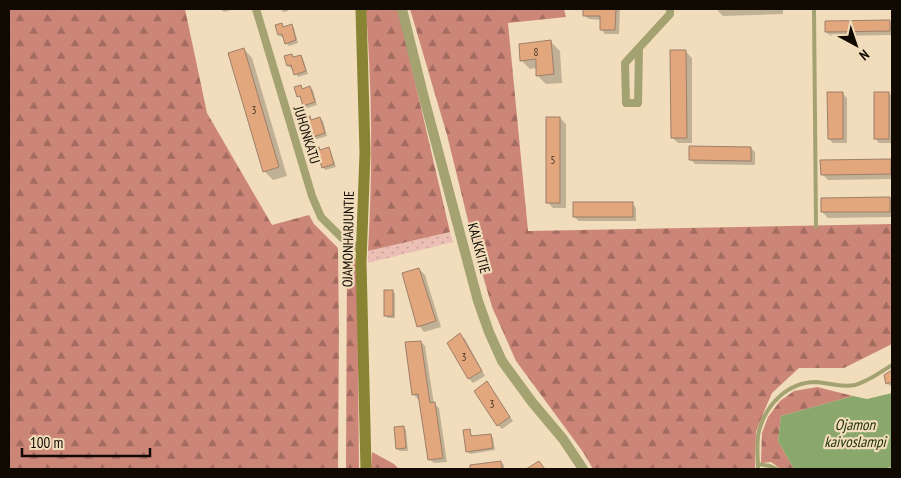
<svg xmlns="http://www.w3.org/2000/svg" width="901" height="478" viewBox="0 0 901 478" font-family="'PT Sans Narrow',sans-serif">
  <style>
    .grass { fill: url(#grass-dots) }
    .forest { fill: url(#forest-firs) }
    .water { fill: #8ba86c }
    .shadow { fill: #0003 }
    .building { fill: #e2a77d; stroke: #9e7f6a }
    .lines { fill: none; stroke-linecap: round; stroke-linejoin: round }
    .service { stroke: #a5a271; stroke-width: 4 }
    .minor { stroke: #a5a271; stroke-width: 8 }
    .tertiary { stroke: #a5a271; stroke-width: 10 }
    .secondary { stroke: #898334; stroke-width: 11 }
    .labels { text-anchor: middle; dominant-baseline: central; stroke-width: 4.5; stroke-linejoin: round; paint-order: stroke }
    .number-label { font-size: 11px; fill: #453121 }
    .street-label { font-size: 14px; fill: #110a02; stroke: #f1ddbb }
    .water-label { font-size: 15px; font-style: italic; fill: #213306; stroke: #f1ddbb }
  </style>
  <defs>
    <pattern id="grass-dots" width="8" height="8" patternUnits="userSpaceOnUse" patternTransform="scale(1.25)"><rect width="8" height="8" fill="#ecbfb5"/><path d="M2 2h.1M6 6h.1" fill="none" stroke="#c9a39a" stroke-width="1.8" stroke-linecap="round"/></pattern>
    <pattern id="forest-firs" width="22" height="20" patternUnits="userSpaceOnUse" patternTransform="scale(1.25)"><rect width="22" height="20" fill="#cc8678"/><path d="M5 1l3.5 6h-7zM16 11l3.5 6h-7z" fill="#a46c60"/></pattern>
  </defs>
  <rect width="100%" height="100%" fill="#f1ddbb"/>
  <polygon class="grass" points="450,232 453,242 368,263 368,251"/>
  <g class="forest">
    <polygon points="9,9 185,9 207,113 272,225 309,215 314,224 338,248 339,329 338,469 9,469"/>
    <path d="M 366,9 L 398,9 L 450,232 L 368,251 C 373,170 372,90 366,9 Z"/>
    <polygon points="410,9 564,9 566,17 508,23 528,231 892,224 892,344 844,368 799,368 772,393 765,409 756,432 755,469 593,469 583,452 516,361 492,307 474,245 447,135"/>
    <polygon points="347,251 355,258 357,268 359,469 346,469"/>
    <polygon points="817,387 853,396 781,416 778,441 794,469 781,469 771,462 761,463 762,433 768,417 780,401 794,391"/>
    <polygon points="372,452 394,464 399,469 371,469"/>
  </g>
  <polygon class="water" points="892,393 892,467 882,469 794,469 778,441 781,416 853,396 867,399"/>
  <g class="shadow">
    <polygon points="220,9 235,9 224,12"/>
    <polygon points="281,9 288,9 288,11 283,12"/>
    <polygon points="585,9 620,9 619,34 605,34 601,29 601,20 589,19 584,15"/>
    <polygon points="718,9 783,9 783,14 723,16 718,11"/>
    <polygon points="889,21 892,24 892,35 831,36 826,32"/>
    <polygon points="282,25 285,28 291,26 294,28 298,43 289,46 286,43 284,37 282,37 279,35 277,26"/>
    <polygon points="551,42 560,51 562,83 546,84 537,75 537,68 530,69 521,60"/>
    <polygon points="244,49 252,58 287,176 273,180 264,171"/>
    <polygon points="686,52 692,58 692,143 678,143 672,137"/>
    <polygon points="301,56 303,59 308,74 298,77 293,68 291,68 288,66 286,57 294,58"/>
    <polygon points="300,87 303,90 310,88 313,90 317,105 307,108 304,105 302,98 298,96"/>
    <polygon points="889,93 892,96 892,143 879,143 875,138"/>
    <polygon points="843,94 847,98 847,143 833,143 829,139"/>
    <polygon points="309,118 312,121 320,119 323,121 327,136 317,139 314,136 312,130 309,130 307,128"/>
    <polygon points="560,118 566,124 566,208 553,208 547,202"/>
    <polygon points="318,148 321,151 329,149 331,152 336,167 325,170 323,167 321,161 317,159"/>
    <polygon points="751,148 755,152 755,165 695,164 690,159"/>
    <polygon points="891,160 892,162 892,179 828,180 822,174"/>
    <polygon points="890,198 892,201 892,217 828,218 822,212"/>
    <polygon points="632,203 636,208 636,221 579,221 574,217"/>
    <polygon points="419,269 425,275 441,327 424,332 419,326"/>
    <polygon points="393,291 395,294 395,318 388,318 385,315"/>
    <polygon points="460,335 465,339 485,376 473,383 469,379"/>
    <polygon points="421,342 425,346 434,404 439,408 447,462 434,463 429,459 420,398 418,399 413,394"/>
    <polygon points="892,371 892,385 890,386 887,383 891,372"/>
    <polygon points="487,382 513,421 502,429 498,425"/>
    <polygon points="403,427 406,430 408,451 400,451 397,449"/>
    <polygon points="469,431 473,437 491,435 493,438 495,450 470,454 467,451"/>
    <polygon points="501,462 504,465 504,469 474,469 474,466"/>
  </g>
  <g class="building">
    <polygon points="583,9 616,9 615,30 600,30 600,16 583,16"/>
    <polygon points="890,20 890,31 825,32 825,21"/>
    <polygon points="282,23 283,27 292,24 296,40 285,44 282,34 278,35 275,25"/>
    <polygon points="551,40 554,74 536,76 536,59 520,61 519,44"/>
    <polygon points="244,48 279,167 263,172 228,53"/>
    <polygon points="670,50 686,50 687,138 671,138"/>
    <polygon points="292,54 293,57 301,55 306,71 294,75 291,65 287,66 284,56"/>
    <polygon points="301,85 302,89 310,86 315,102 303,106 300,96 297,97 294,87"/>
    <polygon points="827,92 843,92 843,139 828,139"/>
    <rect x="874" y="92" width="15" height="47"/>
    <polygon points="310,116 311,120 320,117 325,133 313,137 310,127 306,128 303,118"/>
    <rect x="546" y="117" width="14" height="86"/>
    <polygon points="689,146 751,147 751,161 689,160"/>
    <polygon points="319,147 320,150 329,147 334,164 322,168 319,158 316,159 312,149"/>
    <polygon points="891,159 891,174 821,175 820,160"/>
    <polygon points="890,197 890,212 821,212 821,198"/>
    <rect x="573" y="202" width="60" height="15"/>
    <polygon points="419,268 436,321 417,327 402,273"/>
    <rect x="384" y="290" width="9" height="26"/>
    <polygon points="460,333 482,371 468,379 447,343"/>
    <polygon points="421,341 430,403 435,402 443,458 428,460 418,394 412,395 405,342"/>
    <polygon points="892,370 892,382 886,384 884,375"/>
    <polygon points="487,381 510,417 497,426 474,391"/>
    <polygon points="404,426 406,448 396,449 394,427"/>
    <polygon points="470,429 471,436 491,434 493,448 466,452 463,430"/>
    <polygon points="501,461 502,469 470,469 470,465"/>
    <polygon points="539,461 545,469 526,469"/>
  </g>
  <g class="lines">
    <g class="service">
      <polyline points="814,9 816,227"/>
      <polyline points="758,464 770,466 777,469"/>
      <path d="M 758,469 C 758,457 756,442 759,431 C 766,404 788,382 816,382 C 830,383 841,388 855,385 C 867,382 881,372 892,365"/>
    </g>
    <g class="minor">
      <polyline points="256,9 312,196 321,217 342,238 362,251"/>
      <polyline points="639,49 638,103 626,103 625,63 670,14 670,9"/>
    </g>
    <polyline class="tertiary" points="402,9 424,98 478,301 489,332 502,361 532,402 563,439 583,469"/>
    <polyline class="secondary" points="361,9 365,153 361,262 366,469"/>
  </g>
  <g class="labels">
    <g class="number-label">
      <text x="536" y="52">8</text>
      <text x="254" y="110">3</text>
      <text x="553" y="160">5</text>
      <text x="464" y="357">3</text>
      <text x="492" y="404">3</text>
    </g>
    <g class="street-label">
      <text transform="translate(307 135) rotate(73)">JUHONKATU</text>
      <text transform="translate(348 239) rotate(-89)">OJAMONHARJUNTIE</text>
      <text transform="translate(479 248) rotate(75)">KALKKITIE</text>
    </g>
    <g class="water-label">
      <text x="855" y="424">Ojamon<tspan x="855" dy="17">kaivoslampi</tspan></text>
    </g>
  </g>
  <rect width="901" height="478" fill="none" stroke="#110a02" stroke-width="20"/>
  <g transform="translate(856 45) rotate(140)" stroke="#f1ddbb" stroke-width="4" paint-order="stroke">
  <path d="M0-4L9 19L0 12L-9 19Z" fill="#110a02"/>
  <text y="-8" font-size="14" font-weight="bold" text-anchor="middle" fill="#110a02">N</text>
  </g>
  <path d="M22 448v8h128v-8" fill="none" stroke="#110a02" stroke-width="2.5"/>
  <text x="30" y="448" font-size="15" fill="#110a02" stroke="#f1ddbb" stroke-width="4" paint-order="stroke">100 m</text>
</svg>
